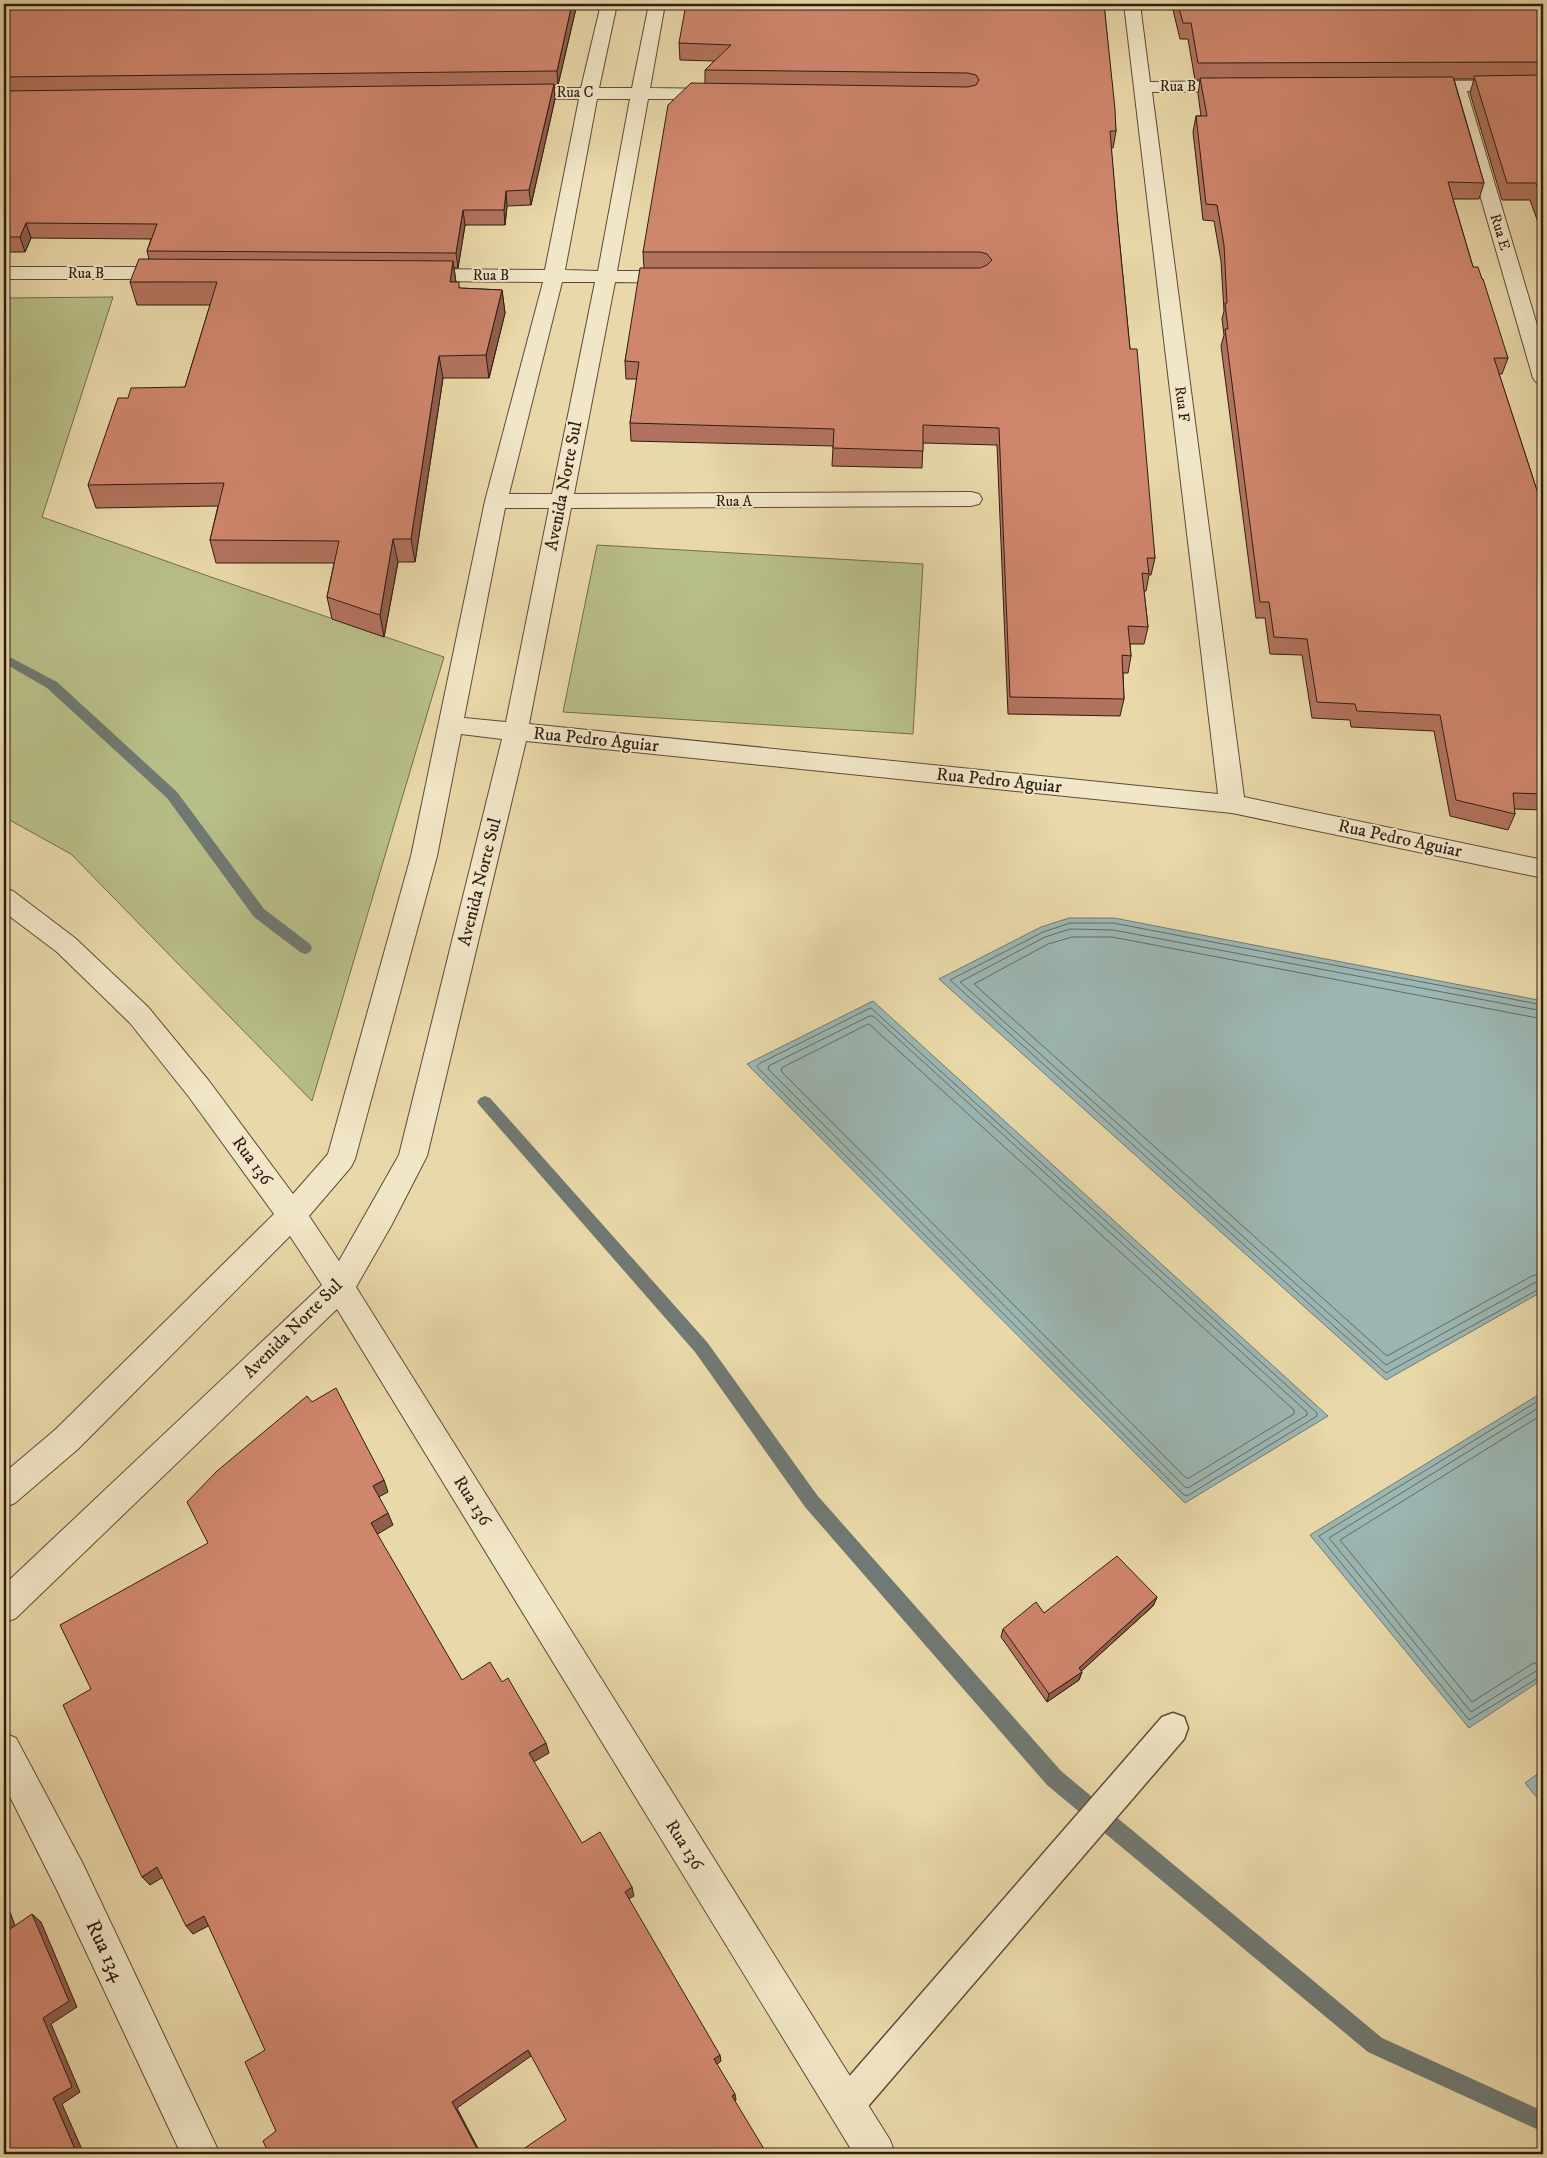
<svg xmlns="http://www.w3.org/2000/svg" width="1547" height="2158" viewBox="0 0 1547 2158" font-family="'IM FELL DW Pica',serif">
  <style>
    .green { fill: #b8be87; stroke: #736d4e }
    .water { fill: #9cb7b3; stroke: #707973 }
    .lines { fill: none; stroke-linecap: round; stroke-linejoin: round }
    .shore { stroke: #656a64; stroke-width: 1 }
    .stream { fill: #707973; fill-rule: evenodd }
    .service-casing { stroke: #5d4b39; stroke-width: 3 }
    .minor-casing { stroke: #5d4b39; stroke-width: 2 }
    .service { fill: #f1e6c7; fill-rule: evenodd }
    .minor { fill: #f1e6c7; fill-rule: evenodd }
    .wall { fill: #b2735e; stroke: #2e1c14 }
    .shaded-wall { fill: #915e4c; stroke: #2e1c14 }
    .building { fill: #cf866d; stroke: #2e1c14 }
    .labels { text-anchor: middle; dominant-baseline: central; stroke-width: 4; stroke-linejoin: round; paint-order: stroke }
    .far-street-label { font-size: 15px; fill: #2e1c14; stroke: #f1e6c7 }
    .street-label { font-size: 18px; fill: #2e1c14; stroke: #f1e6c7 }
    .near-street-label { font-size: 21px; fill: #2e1c14; stroke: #f1e6c7 }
  </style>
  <rect width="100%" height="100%" fill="#e9d8a9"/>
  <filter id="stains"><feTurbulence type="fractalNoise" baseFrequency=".004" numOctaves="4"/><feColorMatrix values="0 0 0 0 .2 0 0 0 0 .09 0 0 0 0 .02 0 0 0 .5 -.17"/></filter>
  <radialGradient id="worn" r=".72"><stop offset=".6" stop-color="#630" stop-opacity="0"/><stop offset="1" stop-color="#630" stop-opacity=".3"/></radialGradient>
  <g class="green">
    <polygon points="113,297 42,517 211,577 444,657 312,1101 71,854 4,817 4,298"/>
    <polygon points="597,545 923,564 913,734 563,712"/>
  </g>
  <g class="water">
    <polygon points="1069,918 1114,918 1543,1001 1543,1291 1386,1380 939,979 1041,927"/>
    <polygon points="873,1001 1328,1416 1185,1503 747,1064"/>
    <polygon points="1543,1392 1543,1679 1469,1728 1310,1535"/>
    <polygon points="1543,1770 1543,1805 1525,1783"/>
  </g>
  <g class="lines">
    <g class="shore">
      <polyline points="1543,1005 1113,923 1070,923 1043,932 950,980 1386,1373 1543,1287"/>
      <polygon points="871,1008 1317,1413 1317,1416 1187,1496 1184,1495 757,1067 759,1064"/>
      <polyline points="1543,1011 1113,930 1070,929 1045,937 960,982 1386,1365 1536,1282 1543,1281"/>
      <polygon points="870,1016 873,1016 1307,1412 1307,1415 1188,1488 1185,1487 768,1069 769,1066"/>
      <polyline points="1543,1019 1112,937 1072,937 1048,944 974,984 1387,1356 1532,1276 1543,1273"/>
      <polygon points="869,1024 1294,1410 1294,1414 1189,1478 1186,1478 781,1071 782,1068"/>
      <polyline points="1543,1398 1319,1536 1469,1720 1543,1675"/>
      <polyline points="1543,1405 1329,1538 1471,1712 1536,1671 1543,1669"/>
      <polyline points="1543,1414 1340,1540 1472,1702 1532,1664 1543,1661"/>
    </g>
    <g class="stream">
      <polygon points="4,654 57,682 177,792 264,909 310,944 312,948 310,952 305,954 300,952 254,917 167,798 47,688 4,663"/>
      <polygon points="485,1096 490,1098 707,1342 817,1495 1061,1771 1382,2038 1543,2111 1543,2132 1368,2052 1047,1785 805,1507 695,1352 480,1106 477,1102 480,1098"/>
    </g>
    <defs>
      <polygon id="service" points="1173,1713 1184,1717 1188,1728 1184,1739 858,2118 846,2123 834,2118 829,2106 834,2094 1162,1717"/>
      <g id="minor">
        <path d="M 601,4 L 617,4 L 599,88 L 632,88 L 649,4 L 665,4 L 650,88 L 717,89 L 723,90 L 726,94 L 723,98 L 717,99 L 648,99 L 617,271 L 677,271 L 684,273 L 687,277 L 684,281 L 677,283 L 615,282 L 574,494 L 971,492 L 979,494 L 982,499 L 979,504 L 971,506 L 571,508 L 529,724 L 1218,794 L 1124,4 L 1140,4 L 1150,82 L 1236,81 L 1242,82 L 1245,86 L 1242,90 L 1236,91 L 1152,92 L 1244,797 L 1543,860 L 1543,878 L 1232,813 L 526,741 L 427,1156 L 391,1226 L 356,1287 L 890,2140 L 895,2154 L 854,2154 L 337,1309 L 16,1618 L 4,1623 L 4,1585 L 322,1285 L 290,1236 L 78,1449 L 15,1503 L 4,1508 L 4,1473 L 56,1429 L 274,1214 L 189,1097 L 130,1023 L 57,952 L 4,912 L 4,888 L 13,891 L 75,938 L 148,1007 L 209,1081 L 293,1194 L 328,1154 L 411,856 L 485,501 L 543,282 L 418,281 L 411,279 L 408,275 L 411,271 L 418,269 L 545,270 L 579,99 L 518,98 L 512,97 L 509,93 L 512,89 L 518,88 L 581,88 ZM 597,99 L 630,99 L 598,271 L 565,270 ZM 562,282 L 595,282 L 552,494 L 509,494 ZM 505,508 L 549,508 L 506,722 L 464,718 ZM 461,734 L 502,739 L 399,1155 L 339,1261 L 309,1216 L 351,1167 L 355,1159 L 437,856 Z"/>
        <polygon points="1543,80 1543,90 1467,91 1543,345 1543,384 1536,382 1533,378 1450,91 1413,90 1410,86 1413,82 1419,81"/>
        <polygon points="4,267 172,267 179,269 182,273 179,277 172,279 4,279"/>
        <polygon points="4,1733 16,1738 83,1864 220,2154 181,2154 57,1890 4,1785"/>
      </g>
    </defs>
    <use href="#service" class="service-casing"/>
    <use href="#minor" class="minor-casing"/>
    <use href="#service" class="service"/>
    <use href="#minor" class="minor"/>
  </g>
  <g class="wall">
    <polygon points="4,4 577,4 558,85 554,85 555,99 531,205 507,206 505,225 465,225 458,268 454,268 456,282 460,288 502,290 505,313 489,378 443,378 415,562 398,562 384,637 332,619 327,597 334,563 216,563 210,540 218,506 96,508 88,485 128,398 185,387 210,305 137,305 130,282 149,259 147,251 151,239 31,238 25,252 4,252"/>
    <polygon points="1104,4 1116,131 1113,148 1111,148 1118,226 1130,349 1155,558 1151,575 1149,575 1146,591 1144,591 1148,627 1144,644 1130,644 1131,656 1128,673 1123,673 1124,699 1120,716 1008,714 997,445 923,443 922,468 832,466 833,446 631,441 630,423 637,379 626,379 625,361 644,268 643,252 705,84 705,70 714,61 680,60 679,43"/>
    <polygon points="1172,4 1543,4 1543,225 1539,225 1530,200 1502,200 1470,93 1474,79 1454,79 1484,183 1479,199 1453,199 1473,267 1508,358 1502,374 1499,374 1543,509 1543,810 1514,809 1515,814 1508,830 1450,816 1434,731 1351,727 1350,720 1312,718 1302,655 1270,654 1265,618 1256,618 1221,346 1224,335 1222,319 1224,311 1221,261 1214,221 1203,220 1193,132 1196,116 1201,116 1198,94 1200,80 1195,80 1188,39 1180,39 1174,14"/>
    <polygon points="1157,1597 1153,1606 1081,1671 1082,1672 1079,1680 1047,1702 1001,1637 1003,1629 1044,1613"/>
  </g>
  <g class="shaded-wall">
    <polygon points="572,4 577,4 558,85 557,71"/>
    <polygon points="554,84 555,99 531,205 529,190"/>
    <polygon points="506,191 507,206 505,225 504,210"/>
    <polygon points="463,210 465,225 458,268 456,253"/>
    <polygon points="26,223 31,238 25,252 20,237"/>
    <polygon points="453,261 456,283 450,282"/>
    <polygon points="502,290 505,313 489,378 486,355"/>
    <polygon points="439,356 443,378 415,562 411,539"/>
    <polygon points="393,539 398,562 384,637 380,615"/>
    <polygon points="384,1480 388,1492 377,1498 373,1486"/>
    <polygon points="388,1513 393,1525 376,1535 371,1523"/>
    <polygon points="1157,1597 1153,1606 1076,1676 1079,1668"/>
    <polygon points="1082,1672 1079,1680 1047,1702 1049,1694"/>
    <polygon points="546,1743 549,1753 532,1763 529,1753"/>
    <polygon points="157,1867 165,1876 150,1885 142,1877"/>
    <polygon points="632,1887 634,1896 627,1900 625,1892"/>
    <polygon points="4,1896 19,1936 10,1929 4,1912"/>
    <polygon points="32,1914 41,1922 77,2007 51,2024 80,2092 62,2104 84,2154 77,2154 53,2098 43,2018"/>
    <polygon points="204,1916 212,1924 193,1934 186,1926"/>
    <polygon points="528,2050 531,2056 457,2108 481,2154 480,2154 452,2102"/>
    <polygon points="720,2055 721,2061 715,2066 714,2059"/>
    <polygon points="735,2094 736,2100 733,2102 732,2096"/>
  </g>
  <g class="building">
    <polygon points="4,4 572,4 557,71 4,77"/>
    <polygon points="686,4 1104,4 1115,109 1116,131 1110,131 1118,226 1130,349 1137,349 1155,558 1147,558 1149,574 1142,573 1148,627 1128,626 1131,656 1122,655 1124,699 1010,697 999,428 923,425 923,451 833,448 834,429 630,423 639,362 625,361 640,268 980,268 987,265 992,260 987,254 980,252 643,252 668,105 691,83 968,87 976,85 979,80 976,75 968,73 705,70 731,45 679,43"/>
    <polygon points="1178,4 1543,4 1543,62 1198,63 1191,23 1183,23"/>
    <polygon points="1543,75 1543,203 1536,183 1507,183 1474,76"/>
    <polygon points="1453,77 1484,183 1448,182 1473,267 1478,267 1482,279 1483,279 1508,358 1494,358 1543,509 1543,794 1513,793 1515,814 1456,800 1440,715 1357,711 1355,704 1317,702 1307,639 1274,637 1269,602 1260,602 1225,329 1228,329 1225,303 1227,303 1224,245 1217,205 1206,204 1196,116 1207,116 1200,78"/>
    <polygon points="554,84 529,190 506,191 504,210 463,210 456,253 147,251 157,224 26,223 20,237 4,237 4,91"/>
    <polygon points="139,259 453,261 450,282 459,282 459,288 502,290 486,355 439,356 411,539 393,539 380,615 327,597 339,541 210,540 224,483 88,485 118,398 128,398 131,388 185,387 217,282 130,282"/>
    <polygon points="336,1388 384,1480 373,1486 388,1513 371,1523 462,1680 490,1662 502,1682 508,1678 546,1743 529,1753 582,1843 600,1832 632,1887 625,1892 720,2055 714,2059 735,2094 732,2096 767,2154 516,2154 566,2120 528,2050 452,2102 480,2154 269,2154 263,2141 276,2131 245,2062 265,2050 204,1916 186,1926 157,1867 142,1877 63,1705 91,1689 60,1625 208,1543 187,1502 217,1471 307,1396 312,1402"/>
    <polygon points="1117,1556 1157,1597 1079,1668 1082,1672 1049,1694 1003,1629 1036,1602 1044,1613"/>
    <polygon points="4,1912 10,1929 32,1914 69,2001 43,2018 72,2087 53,2098 77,2154 4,2154"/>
  </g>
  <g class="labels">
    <g class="far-street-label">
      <text x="1178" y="86">Rua B</text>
      <text x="575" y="92">Rua C</text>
      <text transform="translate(1500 232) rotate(73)">Rua E</text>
      <text x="86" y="273">Rua B</text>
      <text x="491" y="275">Rua B</text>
      <text transform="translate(1182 404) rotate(83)">Rua F</text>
      <text x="734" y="501">Rua A</text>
    </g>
    <g class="street-label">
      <text transform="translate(564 486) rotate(-79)">Avenida Norte Sul</text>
      <text transform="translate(596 740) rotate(6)">Rua Pedro Aguiar</text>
      <text transform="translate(999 781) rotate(6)">Rua Pedro Aguiar</text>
      <text transform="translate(1400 839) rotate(12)">Rua Pedro Aguiar</text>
      <text transform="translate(480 882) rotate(-76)">Avenida Norte Sul</text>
      <text transform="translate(252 1161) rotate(54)">Rua 136</text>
      <text transform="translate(293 1329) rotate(-45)">Avenida Norte Sul</text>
      <text transform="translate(472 1501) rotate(58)">Rua 136</text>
      <text transform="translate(684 1845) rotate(58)">Rua 136</text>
    </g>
    <g class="near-street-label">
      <text transform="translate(105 1951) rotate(65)">Rua 134</text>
    </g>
  </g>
  <rect width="1547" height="2158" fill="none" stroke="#e9d8a9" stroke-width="20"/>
  <rect x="5" y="5" width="1537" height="2148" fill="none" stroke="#2e1c14" stroke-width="2.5"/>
  <rect x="10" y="10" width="1527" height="2138" fill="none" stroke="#2e1c14"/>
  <rect width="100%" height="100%" filter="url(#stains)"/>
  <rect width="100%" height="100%" fill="url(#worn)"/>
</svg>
